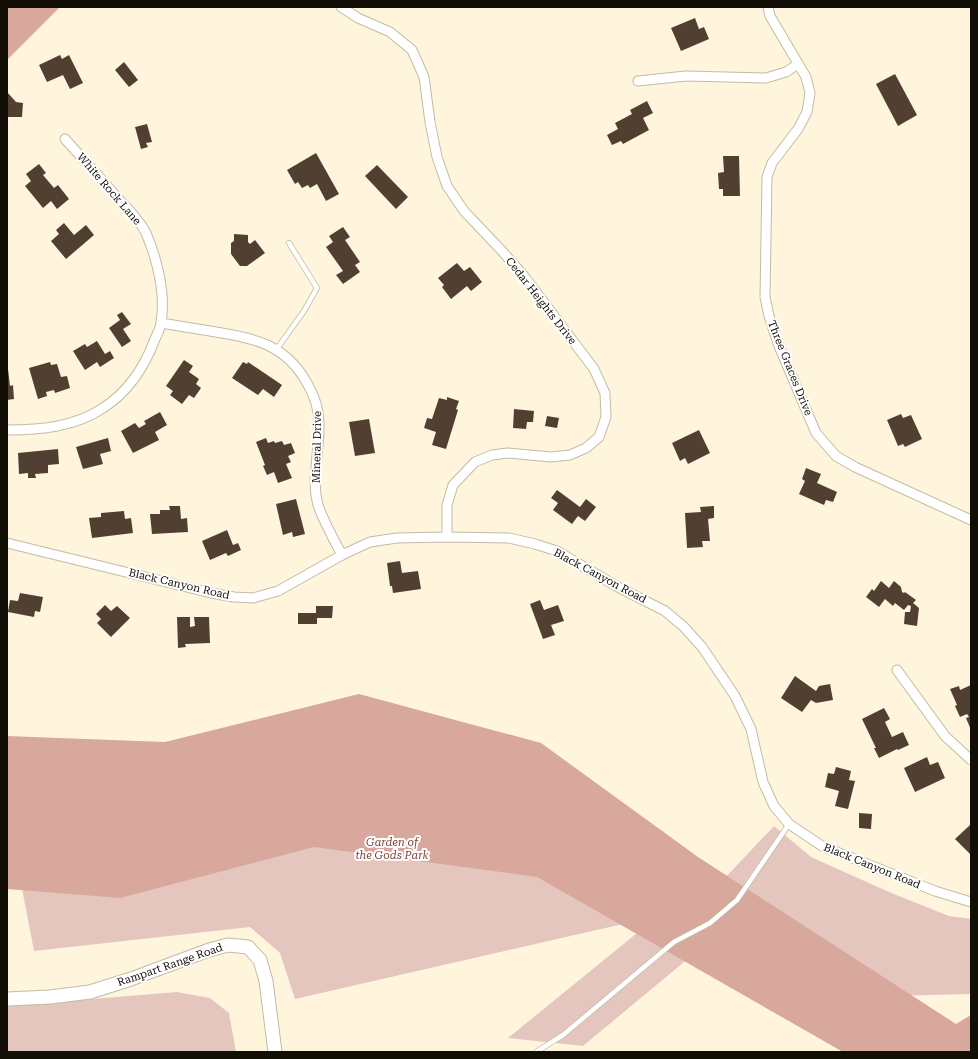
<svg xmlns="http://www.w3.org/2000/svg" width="978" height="1059" viewBox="0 0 978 1059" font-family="'Roboto Serif',serif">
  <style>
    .green { fill: #e5c6be }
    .forest { fill: #d8a89d }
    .building { fill: #514032 }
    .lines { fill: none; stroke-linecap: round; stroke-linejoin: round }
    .lane-casing { stroke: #c4bba4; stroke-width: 6 }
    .street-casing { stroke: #c4bba4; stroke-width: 11 }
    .secondary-casing { stroke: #c4bba4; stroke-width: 15 }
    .lane { stroke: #fff; stroke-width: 4.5 }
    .street { stroke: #fff; stroke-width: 9 }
    .secondary { stroke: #fff; stroke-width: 13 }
    .labels { text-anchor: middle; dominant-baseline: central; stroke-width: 4; stroke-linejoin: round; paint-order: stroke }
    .street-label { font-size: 11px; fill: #110e06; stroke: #fff }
    .park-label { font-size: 11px; font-style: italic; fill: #804335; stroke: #fff }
  </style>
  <rect width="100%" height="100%" fill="#fff5dd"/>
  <g class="green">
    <polygon points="521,742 664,832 706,898 774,826 811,857 889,892 949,916 971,919 971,994 890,996 731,923 583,1046 508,1038 658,916 295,999 280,953 250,927 34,951 7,811 7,766"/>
    <polygon points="177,992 210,998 229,1013 236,1052 7,1052 7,1006"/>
  </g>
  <g class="forest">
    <polygon points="7,7 60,7 7,60"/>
    <polygon points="359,694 541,743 698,857 956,1024 971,1015 971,1052 843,1052 537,877 314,847 120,898 7,889 7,736 165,742"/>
  </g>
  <g class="building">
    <polygon points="695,18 699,29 704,27 709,39 681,51 671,28"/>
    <polygon points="60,55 62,59 69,55 83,83 70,89 63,75 47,82 39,65"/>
    <polygon points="124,62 138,80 129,87 115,70"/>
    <polygon points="895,74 917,115 898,126 876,84"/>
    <polygon points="7,92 16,102 23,103 22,117 7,117"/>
    <polygon points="647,101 653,113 643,118 649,130 623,144 621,141 612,145 607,135 618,129 615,123 632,114 630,110"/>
    <polygon points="147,124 152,142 146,143 148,147 141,149 135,127"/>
    <polygon points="316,153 339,194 326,201 317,184 310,188 308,185 302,188 298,182 295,184 287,170"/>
    <polygon points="723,156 739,156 740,196 723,196 723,189 719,189 718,173 724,172"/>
    <polygon points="39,164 46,173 43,175 54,188 58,185 69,199 57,209 51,201 43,208 25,186 31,181 26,174"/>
    <polygon points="377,165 408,197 396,209 365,176"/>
    <polygon points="64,223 74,235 86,225 94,235 66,259 51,241 59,234 56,230"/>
    <polygon points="343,227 350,237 345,240 360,262 355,265 360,272 343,284 336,275 343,271 326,247 333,242 329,236"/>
    <polygon points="234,234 248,235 248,242 250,244 255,240 265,253 247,266 240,266 231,254 231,243 234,241"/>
    <polygon points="457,263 464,271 470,267 482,282 471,291 467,286 451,299 442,287 444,285 438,278"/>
    <polygon points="122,312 131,324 123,329 131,341 122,347 109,328 120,320 117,315"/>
    <polygon points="97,341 105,354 110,351 114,358 100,367 97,362 85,370 73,351 85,344 87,347"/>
    <polygon points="184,360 193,366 189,372 199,379 196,384 201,388 194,398 189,395 182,404 170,395 173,391 166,386"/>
    <polygon points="50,362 51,365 57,364 61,377 67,376 70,388 55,393 54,390 46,392 47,396 38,399 29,368"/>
    <polygon points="243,362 247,364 248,362 282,385 274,397 263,389 258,395 232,378"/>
    <polygon points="7,369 8,369 10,386 13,385 14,399 7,400"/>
    <polygon points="447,397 459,401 456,409 458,410 446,449 432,445 436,432 424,428 427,418 432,419 439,398 447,400"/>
    <polygon points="514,409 534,411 533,422 527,422 526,429 513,428"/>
    <polygon points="160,412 167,425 155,432 159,440 133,453 121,431 135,423 139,428 146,424 144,421"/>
    <polygon points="901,414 903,418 911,415 922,439 905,447 903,444 898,446 887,420"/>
    <polygon points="547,416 559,418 557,428 545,426"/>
    <polygon points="369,419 375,453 355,456 349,422"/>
    <polygon points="699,430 710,453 688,464 685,458 680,461 672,443"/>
    <polygon points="108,438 111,451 100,454 103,464 83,469 76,447"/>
    <polygon points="266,438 268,443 274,441 275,443 282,441 284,445 291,443 295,453 288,456 291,462 286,464 292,478 278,483 274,472 267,475 263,466 265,465 256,442"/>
    <polygon points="58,449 59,464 48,465 48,473 35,474 36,478 28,478 28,473 19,474 18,453"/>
    <polygon points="806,468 821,474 817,483 837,492 833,502 826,500 824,505 799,494 805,481 802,479"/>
    <polygon points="557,490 580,507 586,499 596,507 585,521 578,516 572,524 553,510 558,503 551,498"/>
    <polygon points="296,499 305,534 293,537 292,532 283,535 276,504"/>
    <polygon points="169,506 180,506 181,519 187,518 188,532 152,534 150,514 160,514 160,510 170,510"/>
    <polygon points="714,506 714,518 708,519 710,541 702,541 703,547 687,548 685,513 701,512 700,507"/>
    <polygon points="124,511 125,519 131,518 133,533 92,538 89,518 101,517 101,513"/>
    <polygon points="227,530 233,545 238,543 241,550 228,556 226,553 210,560 202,541"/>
    <polygon points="400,561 402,573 418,571 421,589 393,593 392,586 390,586 387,563"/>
    <polygon points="881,581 889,588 894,581 901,587 902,592 904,593 905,592 916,600 913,603 919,608 917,626 904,624 905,612 910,612 911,606 908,605 904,610 895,603 893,606 885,599 879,607 866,597 872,589 874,591"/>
    <polygon points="20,593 43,597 40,612 35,611 34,617 8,612 10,600 18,601"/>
    <polygon points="540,600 544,610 558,605 564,621 551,625 555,635 543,639 530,604"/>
    <polygon points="105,605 111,611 117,606 130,618 111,637 97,623 101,619 96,614"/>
    <polygon points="316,606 333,606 332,618 317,618 317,624 298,624 298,613 316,613"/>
    <polygon points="177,617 190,617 190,627 195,626 194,617 209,617 210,643 185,644 186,647 178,648"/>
    <polygon points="795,676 816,691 819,686 830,684 833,700 816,703 811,700 802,712 781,698"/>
    <polygon points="971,685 971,730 966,718 969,717 967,714 960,717 955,706 957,705 950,689 959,686 960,690"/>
    <polygon points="884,708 890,719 885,722 892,737 903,732 909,745 898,750 897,749 879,758 874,748 876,748 862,719"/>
    <polygon points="927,757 930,765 938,762 945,778 915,792 904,768"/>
    <polygon points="836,767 851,771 849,780 855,781 848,809 835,806 839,791 825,787 828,773 834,774"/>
    <polygon points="859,813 872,814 871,829 859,828"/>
    <polygon points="970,825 971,826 971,855 955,839"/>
  </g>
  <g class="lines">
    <defs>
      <g id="lane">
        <polyline points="276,350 304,311 317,288 289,243"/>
        <polyline points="536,1052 563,1035 674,942 710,923 737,900 789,824"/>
      </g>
      <g id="street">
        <polyline points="341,7 358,18 390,32 412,50 424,77 430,122 437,157 447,186 464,211 502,251 524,276 594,369 605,393 606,417 599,437 586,448 570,455 551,457 508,453 492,455 475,462 453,485 447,505 447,537"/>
        <polyline points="768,7 770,16 806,77 810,93 807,112 798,129 772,163 767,177 765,297 769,316 779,346 816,433 836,456 855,467 971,520"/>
        <polyline points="638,81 686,76 766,78 786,72 798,64"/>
        <path d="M 161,323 C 180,326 198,329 216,332 C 255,338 286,345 307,383 C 314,395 319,409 319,423 C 320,450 310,482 319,508 C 325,524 334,540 342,555"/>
        <path d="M 7,430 C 40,430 75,427 103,408 C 128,392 145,366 155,339 C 157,334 161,328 161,322 C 166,294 157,259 146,233 C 139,219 126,207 115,195 C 99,176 82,158 65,139"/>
        <polyline points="7,543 211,593 234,597 253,598 278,591 342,555 370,542 397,538 447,537 509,538 535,544 557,551 618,587 665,611 684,627 702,647 735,696 751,729 763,782 774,806 789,824 822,846 935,891 971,902"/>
        <polyline points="897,670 945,736 971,760"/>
      </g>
      <polyline id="secondary" points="7,999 50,997 90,992 131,979 209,950 228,945 248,947 260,960 266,981 275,1052"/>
    </defs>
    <use href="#lane" class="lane-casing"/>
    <use href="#street" class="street-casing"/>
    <use href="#secondary" class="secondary-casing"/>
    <use href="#lane" class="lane"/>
    <use href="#street" class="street"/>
    <use href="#secondary" class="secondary"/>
  </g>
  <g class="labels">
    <g class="street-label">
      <text transform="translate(109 189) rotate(49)">White Rock Lane</text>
      <text transform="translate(541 301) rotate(52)">Cedar Heights Drive</text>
      <text transform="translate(790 368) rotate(68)">Three Graces Drive</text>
      <text transform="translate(317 447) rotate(-89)">Mineral Drive</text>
      <text transform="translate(600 576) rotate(28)">Black Canyon Road</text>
      <text transform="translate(179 584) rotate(13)">Black Canyon Road</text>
      <text transform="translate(872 866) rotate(22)">Black Canyon Road</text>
      <text transform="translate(170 965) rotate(-19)">Rampart Range Road</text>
    </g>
    <g class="park-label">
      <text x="392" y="842">Garden of<tspan x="392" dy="13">the Gods Park</tspan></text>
    </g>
  </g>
  <rect width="978" height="1059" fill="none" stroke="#110e06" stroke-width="16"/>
</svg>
